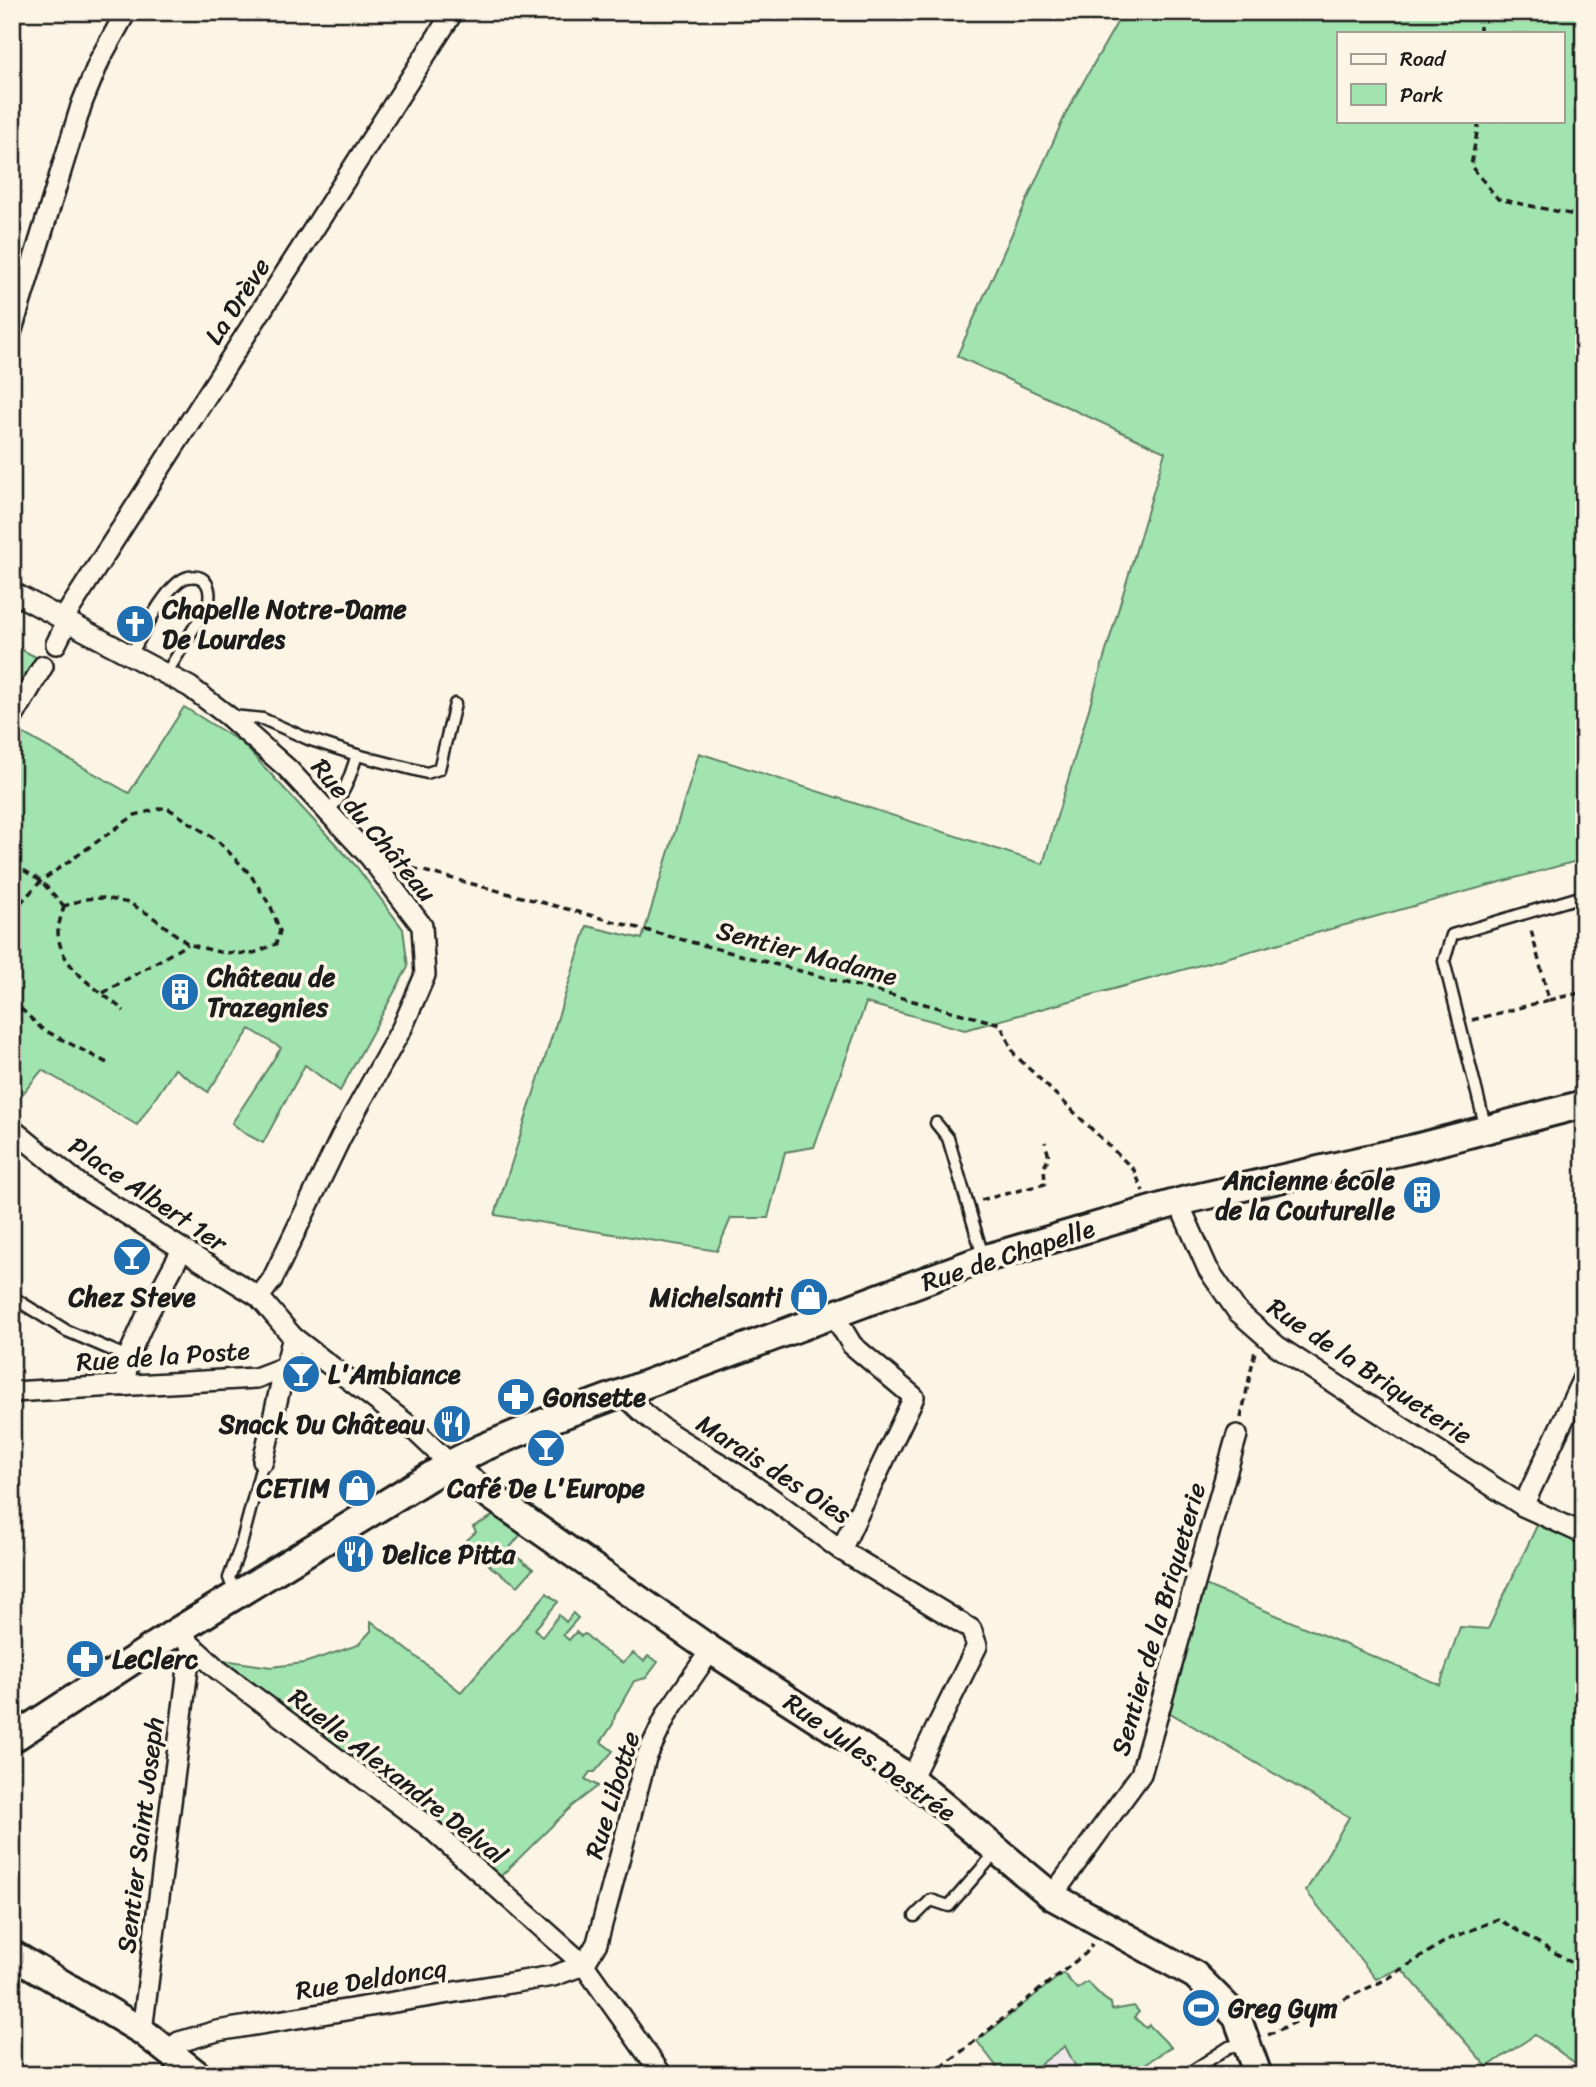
<svg xmlns="http://www.w3.org/2000/svg" width="1596" height="2087" viewBox="0 0 1596 2087" font-family="Sriracha,sans-serif">
  <style>
    .built { fill: #f0e6ea }
    .green { fill: #a1e4af; stroke: #5e8066; stroke-width: 2; fill-rule: evenodd }
    .lines { fill: none; stroke-linecap: round; stroke-linejoin: round }
    .lane-casing { stroke: #1c1c1c; stroke-width: 15 }
    .street-casing { stroke: #1c1c1c; stroke-width: 24 }
    .secondary-casing { stroke: #1c1c1c; stroke-width: 32 }
    .path { stroke: #1c1c1c; stroke-width: 3.5; stroke-dasharray: 7 5; stroke-linecap: butt }
    .lane { stroke: #fcf5e5; stroke-width: 10 }
    .street { stroke: #fcf5e5; stroke-width: 19 }
    .secondary { stroke: #fcf5e5; stroke-width: 26 }
    .labels { text-anchor: middle; dominant-baseline: central; stroke-width: 7; stroke-linejoin: round; paint-order: stroke }
    .street-label { font-size: 26px; fill: #1c1c1c; stroke: #fcf5e5 }
    .poi-label { font-size: 26px; font-weight: bold; fill: #1c1c1c; stroke: #fcf5e5; text-anchor: start }
  </style>
  <rect width="100%" height="100%" fill="#fcf5e5"/>
  <filter id="ink" filterUnits="userSpaceOnUse"><feTurbulence type="fractalNoise" baseFrequency=".0143" numOctaves="2"/><feDisplacementMap in="SourceGraphic" scale="14" xChannelSelector="R" yChannelSelector="G"/><feConvolveMatrix kernelMatrix="1 2 1 2 8 2 1 2 1" color-interpolation-filters="sRGB"/></filter>
  <g filter="url(#ink)">
    <polygon class="built" points="1065,2046 1080,2075 1026,2075"/>
    <g class="green">
      <path d="M 1123,12 L 1584,12 L 1584,859 L 965,1030 L 866,1003 L 814,1147 L 785,1152 L 768,1218 L 731,1218 L 717,1251 L 495,1215 L 587,926 L 642,939 L 699,753 L 1043,864 L 1165,452 L 957,356 L 1067,111 ZM 1563,33 L 1563,121 L 1339,121 L 1339,33 Z"/>
      <polygon points="18,648 36,657 12,698 12,658"/>
      <polygon points="184,707 242,743 356,866 403,929 408,967 340,1091 305,1065 263,1143 244,1133 232,1123 281,1048 250,1029 208,1092 175,1069 137,1125 42,1070 12,1107 12,735 15,729 129,793"/>
      <polygon points="1542,1515 1584,1533 1584,2069 1535,2035 1487,2067 1401,1968 1376,1979 1306,1891 1349,1817 1160,1707 1196,1581 1440,1685 1460,1627 1488,1629"/>
      <polygon points="493,1516 521,1534 508,1550 533,1569 518,1586 491,1567 467,1540 476,1532 473,1527"/>
      <polygon points="547,1593 558,1602 535,1629 542,1637 559,1615 566,1622 573,1613 578,1618 563,1635 569,1640 576,1632 581,1636 585,1634 600,1648 623,1663 633,1653 644,1661 648,1656 658,1662 646,1678 634,1681 615,1715 613,1724 601,1742 613,1751 595,1772 590,1772 585,1779 598,1786 572,1806 497,1880 217,1659 271,1667 304,1663 358,1645 371,1631 371,1621 461,1692"/>
      <path d="M 1063,1973 L 1077,1989 L 1087,1982 C 1097,1990 1099,1997 1111,2003 L 1112,2010 L 1134,2006 L 1139,2012 L 1134,2017 L 1146,2028 L 1149,2025 L 1171,2047 L 1128,2075 L 1080,2075 L 1065,2046 L 1026,2075 L 988,2075 L 997,2067 L 977,2041 Z"/>
    </g>
    <g class="lines">
      <defs>
        <g id="lane">
          <path d="M 131,655 C 142,635 167,582 188,577 C 208,573 212,591 208,605 L 166,674"/>
          <polyline points="232,716 263,719 308,739 357,755 427,773 439,769 455,704"/>
          <path d="M 327,811 C 345,797 350,775 357,755"/>
          <polyline points="936,1123 948,1138 983,1256"/>
          <polyline points="1486,1129 1444,961 1452,935 1583,896"/>
          <polyline points="12,1297 67,1331 128,1357"/>
          <polyline points="236,1595 229,1578 241,1545 263,1461"/>
          <polyline points="915,1916 931,1900 949,1906 997,1851"/>
          <polyline points="1186,2075 1229,2047 1247,2043"/>
        </g>
        <g id="street">
          <polyline points="12,330 82,103 100,59 126,12"/>
          <polyline points="12,592 190,687 228,716 288,769 327,811 369,856 422,926 425,975 402,1028 341,1137 272,1280 259,1297"/>
          <polyline points="56,644 62,632 64,618 453,12"/>
          <polyline points="12,719 43,666"/>
          <polyline points="12,1129 83,1187 259,1297 293,1337 411,1427 450,1464"/>
          <polyline points="1182,1201 1184,1215 1208,1269 1237,1311 1277,1346 1523,1506 1582,1533"/>
          <polyline points="125,1386 128,1357 146,1317 182,1250"/>
          <polyline points="12,1392 256,1378 285,1367 293,1337"/>
          <path d="M 623,1393 C 653,1428 694,1447 732,1471 C 770,1495 805,1524 841,1550 L 914,1397 L 852,1345 L 834,1315"/>
          <polyline points="263,1461 285,1367"/>
          <polyline points="1523,1506 1584,1376"/>
          <polyline points="841,1550 971,1629 977,1646 911,1779"/>
          <polyline points="179,1630 191,1645 217,1669 429,1827 584,1965 662,2075"/>
          <polyline points="1052,1896 1141,1774 1237,1435"/>
          <polyline points="584,1965 597,1943 646,1758 668,1712 711,1650"/>
          <polyline points="142,2031 191,1645"/>
          <polyline points="168,2050 179,2042 217,2031 553,1976 584,1965"/>
        </g>
        <g id="secondary">
          <polyline points="450,1464 471,1482 711,1650 911,1779 1052,1896 1195,1975 1237,2017 1258,2075"/>
          <polyline points="12,1739 179,1630 450,1464 482,1448 552,1419 983,1259 1182,1201 1411,1149 1584,1104"/>
          <polyline points="12,1954 142,2031 198,2075"/>
        </g>
      </defs>
      <use href="#lane" class="lane-casing"/>
      <use href="#street" class="street-casing"/>
      <use href="#secondary" class="secondary-casing"/>
      <g class="path">
        <polyline points="1480,33 1480,12"/>
        <polyline points="1479,121 1471,166 1498,199 1584,217"/>
        <polyline points="401,865 1000,1024 1015,1055 1134,1170 1143,1191"/>
        <polyline points="12,874 25,871 41,881 64,906"/>
        <path d="M 64,906 C 62,914 58,924 58,933 C 60,970 99,989 124,1011"/>
        <polyline points="12,912 41,881 135,815 166,807 218,841 250,874 271,907 280,931 276,944 251,954 219,952 188,944 150,915 129,903 104,898 85,899 64,906"/>
        <polyline points="103,993 188,944"/>
        <polyline points="12,1000 42,1029 111,1065"/>
        <polyline points="1549,1000 1584,992"/>
        <polyline points="1472,1020 1549,1000 1530,926"/>
        <polyline points="981,1200 1045,1184 1044,1167 1049,1157 1045,1142"/>
        <polyline points="1241,1418 1255,1351"/>
        <polyline points="1268,2035 1387,1979 1447,1940 1498,1919 1584,1970"/>
        <polyline points="932,2075 1086,1953 1092,1944"/>
      </g>
      <use href="#lane" class="lane"/>
      <use href="#street" class="street"/>
      <use href="#secondary" class="secondary"/>
    </g>
  </g>
  <defs>
    <symbol id="church-disc" viewBox="-11 -11 22 22"><circle r="9.5" fill="#1f6fb2" stroke="#fcf5e5"/><path d="M-1.2-6h2.4v3.5h3.3v2.4h-3.3V6h-2.4V-.1h-3.3v-2.4h3.3Z" fill="#fff"/></symbol>
    <symbol id="building-disc" viewBox="-11 -11 22 22"><circle r="9.5" fill="#1f6fb2" stroke="#fcf5e5"/><path d="M-4-6H4V6H1V3H-1V6H-4ZM-2.5-4.3h1.7v1.8h-1.7ZM.8-4.3h1.7v1.8H.8ZM-2.5-1h1.7V.8h-1.7ZM.8-1h1.7V.8H.8Z" fill="#fff"/></symbol>
    <symbol id="bar-disc" viewBox="-11 -11 22 22"><circle r="9.5" fill="#1f6fb2" stroke="#fcf5e5"/><path d="M-6-5H6L.8 .8V4.5H3.5V6h-7V4.5H-.8V.8Z" fill="#fff"/></symbol>
    <symbol id="shop-disc" viewBox="-11 -11 22 22"><circle r="9.5" fill="#1f6fb2" stroke="#fcf5e5"/><path d="M-5-2.5h2.3a2.7 3.5 0 0 1 5.4 0H5L5.5 6h-11ZM-1.5-2.5h3a1.5 2.3 0 0 0-3 0Z" fill="#fff"/></symbol>
    <symbol id="pharmacy-disc" viewBox="-11 -11 22 22"><circle r="9.5" fill="#1f6fb2" stroke="#fcf5e5"/><path d="M-2-6h4v4h4v4h-4v4h-4v-4h-4v-4h4Z" fill="#fff"/></symbol>
    <symbol id="restaurant-disc" viewBox="-11 -11 22 22"><circle r="9.5" fill="#1f6fb2" stroke="#fcf5e5"/><path d="M-5-6h1v4h1v-4h1v4h1v-4h1v5L-1.5 .5V6h-2V.5L-5-1ZM5-6V6H3V1.5H1.5Q1.5-4 5-6Z" fill="#fff"/></symbol>
    <symbol id="stadium-disc" viewBox="-11 -11 22 22"><circle r="9.5" fill="#1f6fb2" stroke="#fcf5e5"/><path d="M0-5a6.5 5 0 1 0 0 10a6.5 5 0 1 0 0-10ZM-3.5-1.8h7v3.6h-7Z" fill="#fff"/></symbol>
  </defs>
  <g fill-rule="evenodd">
    <use href="#church-disc" x="113" y="602" width="44" height="44"/>
    <use href="#building-disc" x="158" y="970" width="44" height="44"/>
    <use href="#building-disc" x="1400" y="1173" width="44" height="44"/>
    <use href="#bar-disc" x="110" y="1235" width="44" height="44"/>
    <use href="#shop-disc" x="787" y="1275" width="44" height="44"/>
    <use href="#bar-disc" x="279" y="1352" width="44" height="44"/>
    <use href="#pharmacy-disc" x="494" y="1375" width="44" height="44"/>
    <use href="#restaurant-disc" x="430" y="1402" width="44" height="44"/>
    <use href="#bar-disc" x="524" y="1426" width="44" height="44"/>
    <use href="#shop-disc" x="335" y="1466" width="44" height="44"/>
    <use href="#restaurant-disc" x="333" y="1532" width="44" height="44"/>
    <use href="#pharmacy-disc" x="63" y="1637" width="44" height="44"/>
    <use href="#stadium-disc" x="1179" y="1986" width="44" height="44"/>
  </g>
  <g class="labels">
    <g class="street-label">
      <text transform="translate(237 301) rotate(-57)">La Drève</text>
      <text transform="translate(374 830) rotate(50)">Rue du Château</text>
      <text transform="translate(807 953) rotate(15)">Sentier Madame</text>
      <text transform="translate(148 1194) rotate(34)">Place Albert 1er</text>
      <text transform="translate(1008 1255) rotate(-18)">Rue de Chapelle</text>
      <text transform="translate(163 1356) rotate(-4)">Rue de la Poste</text>
      <text transform="translate(1370 1371) rotate(34)">Rue de la Briqueterie</text>
      <text transform="translate(774 1469) rotate(33)">Marais des Oies</text>
      <text transform="translate(1158 1619) rotate(-74)">Sentier de la Briqueterie</text>
      <text transform="translate(870 1757) rotate(35)">Rue Jules Destrée</text>
      <text transform="translate(398 1776) rotate(38)">Ruelle Alexandre Delval</text>
      <text transform="translate(612 1795) rotate(-73)">Rue Libotte</text>
      <text transform="translate(140 1835) rotate(-83)">Sentier Saint Joseph</text>
      <text transform="translate(371 1979) rotate(-9)">Rue Deldoncq</text>
    </g>
    <g class="poi-label">
      <text x="162" y="609">Chapelle Notre-Dame<tspan x="162" dy="30">De Lourdes</tspan></text>
      <text x="207" y="977">Château de<tspan x="207" dy="30">Trazegnies</tspan></text>
      <text x="1395" y="1180" text-anchor="end">Ancienne école<tspan x="1395" dy="30">de la Couturelle</tspan></text>
      <text x="132" y="1297" text-anchor="middle">Chez Steve</text>
      <text x="782" y="1297" text-anchor="end">Michelsanti</text>
      <text x="328" y="1374">L'Ambiance</text>
      <text x="543" y="1397">Gonsette</text>
      <text x="425" y="1424" text-anchor="end">Snack Du Château</text>
      <text x="330" y="1488" text-anchor="end">CETIM</text>
      <text x="546" y="1488" text-anchor="middle">Café De L'Europe</text>
      <text x="382" y="1554">Delice Pitta</text>
      <text x="112" y="1659">LeClerc</text>
      <text x="1228" y="2008">Greg Gym</text>
    </g>
  </g>
  <rect width="1596" height="2087" fill="none" stroke="#fcf5e5" stroke-width="42"/>
  <rect x="21" y="21" width="1554" height="2045" fill="none" stroke="#1c1c1c" stroke-width="2.5" filter="url(#ink)"/>
  <rect x="1337" y="32" width="228" height="91" fill="#fcf5e5" stroke="#a29e95" stroke-width="2"/>
  <rect x="1351" y="54" width="35" height="10" fill="#fcf5e5" stroke="#a29e95" stroke-width="2"/>
  <text x="1400" y="66" font-size="21" fill="#1c1c1c">Road</text>
  <rect x="1351" y="84" width="35" height="21" fill="#a1e4af" stroke="#a29e95" stroke-width="2"/>
  <text x="1400" y="102" font-size="21" fill="#1c1c1c">Park</text>
</svg>
